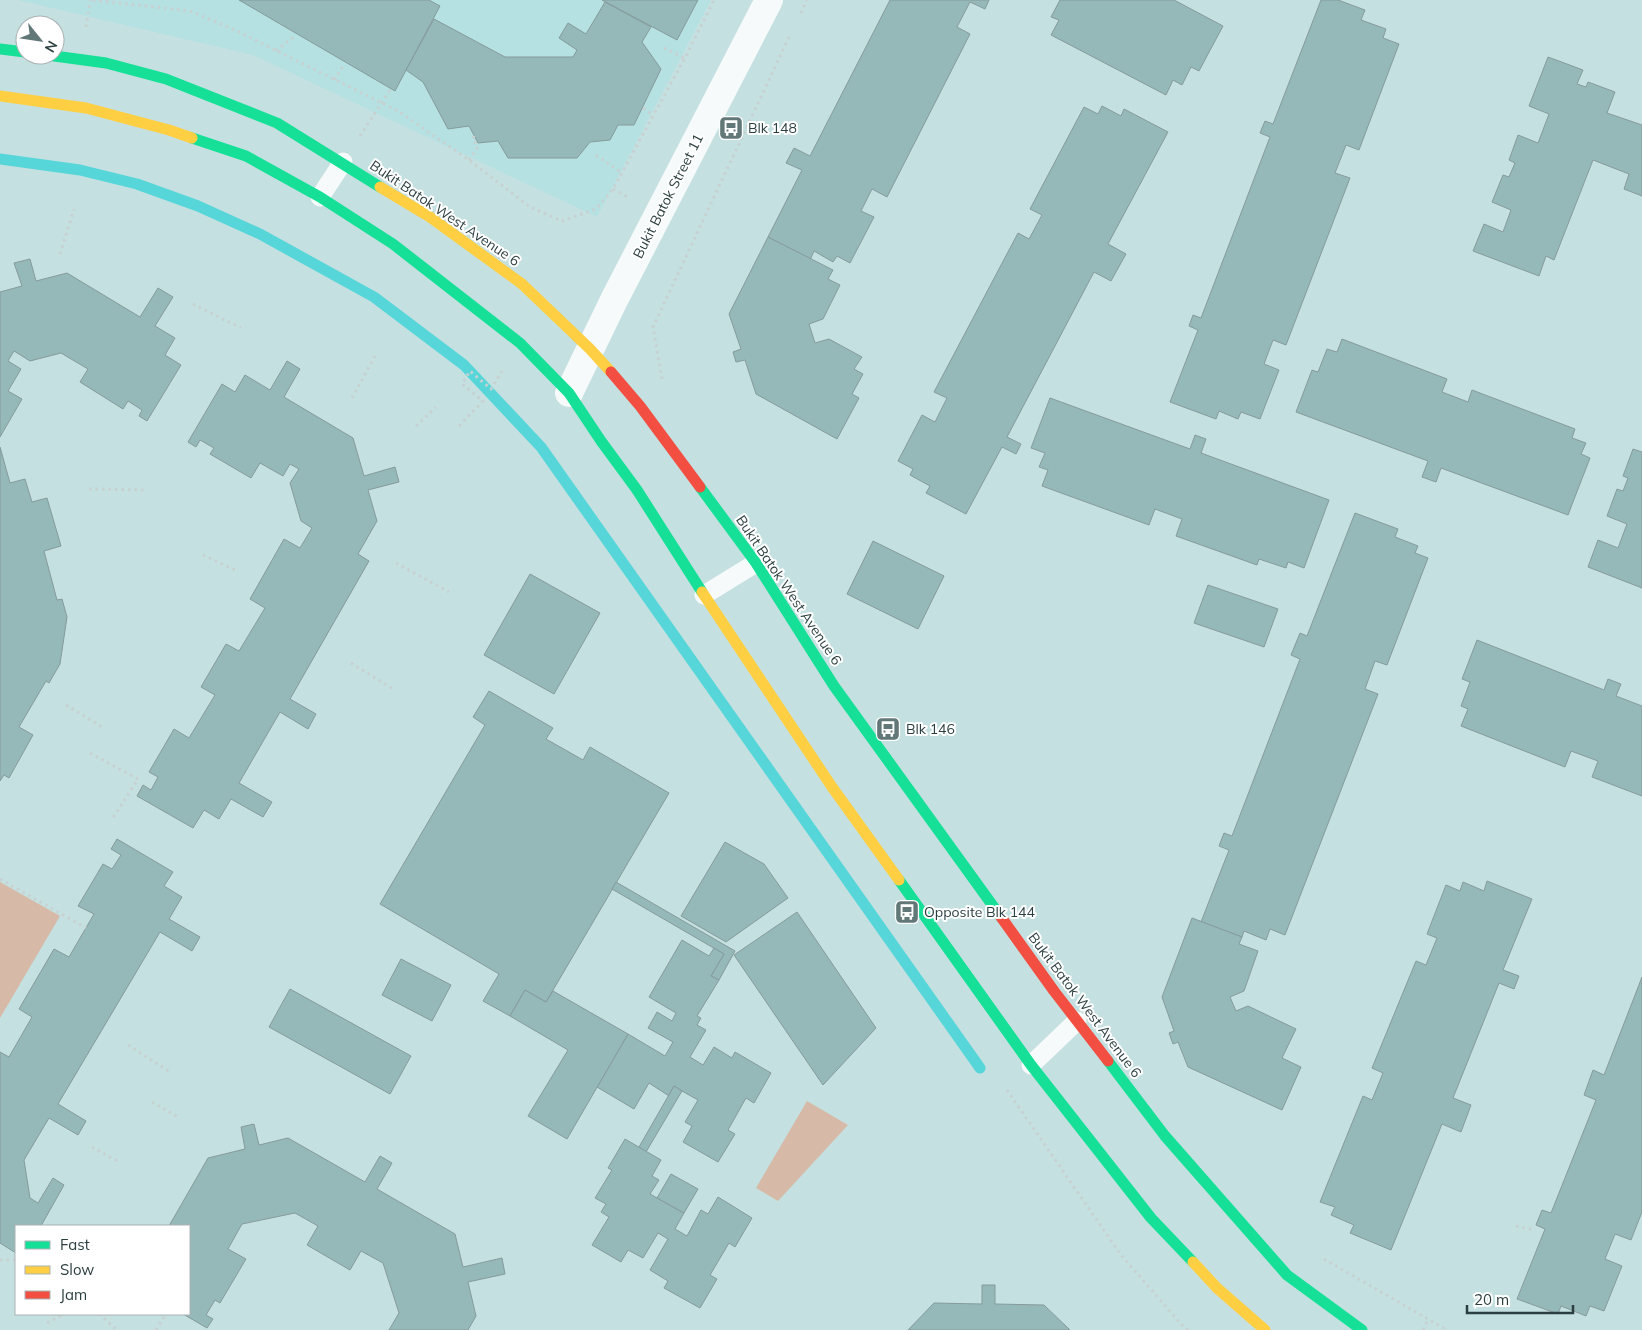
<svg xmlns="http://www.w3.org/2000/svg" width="1642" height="1330" viewBox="0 0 1642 1330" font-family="Mulish,sans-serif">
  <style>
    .built { fill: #b5e1e2 }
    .green { fill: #d6baa7 }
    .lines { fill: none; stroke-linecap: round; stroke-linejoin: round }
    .stream { stroke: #56d6d9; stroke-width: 11 }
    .building { fill: #95b8b8; stroke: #869b9b }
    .path { stroke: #c8d1d1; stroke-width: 3; stroke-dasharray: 2.5 4; stroke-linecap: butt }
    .lane { stroke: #f6fafa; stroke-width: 19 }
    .street { stroke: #f6fafa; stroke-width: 28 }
    .fast { stroke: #16e098; stroke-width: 11 }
    .slow { stroke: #ffcf43; stroke-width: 11 }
    .jam { stroke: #f24e42; stroke-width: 11 }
    .labels { text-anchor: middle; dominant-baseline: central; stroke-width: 4; stroke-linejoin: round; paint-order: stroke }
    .poi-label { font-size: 14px; fill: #2c3f40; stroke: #fff; text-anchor: start }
    .street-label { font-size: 14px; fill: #2c3f40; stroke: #fff }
  </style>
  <rect width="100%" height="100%" fill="#c5e0e0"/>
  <polygon class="built" points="18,0 711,0 597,217 253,55"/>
  <g class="green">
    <polygon points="0,882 60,916 0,1018"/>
    <polygon points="807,1101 848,1125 778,1201 756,1188"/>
  </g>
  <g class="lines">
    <polyline class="stream" points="0,159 80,170 137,184 198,206 260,234 374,297 464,365 541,447 980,1068"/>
  </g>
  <g class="building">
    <polygon points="239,0 429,0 440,6 395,91"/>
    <polygon points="602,0 698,0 677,40"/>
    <polygon points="890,0 989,0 985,9 970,2 957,27 970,34 887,197 872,189 861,211 874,217 850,263 837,256 833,262 814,251 810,260 768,237 802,170 786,163 794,148 810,156"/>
    <polygon points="1060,0 1174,0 1223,26 1199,71 1191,67 1182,85 1173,80 1166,95 1051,35 1059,20 1051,17"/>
    <polygon points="1321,0 1338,0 1365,10 1361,20 1386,29 1383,38 1399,44 1359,150 1346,145 1335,173 1350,178 1286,345 1273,340 1264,364 1279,370 1260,419 1241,412 1238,419 1219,411 1216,419 1170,402 1198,330 1189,326 1193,315 1201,318 1270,137 1260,133 1265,121 1273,124"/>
    <polygon points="605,2 651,27 642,42 661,69 634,125 618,125 610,140 590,142 577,158 508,158 498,141 478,143 469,126 448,129 423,82 406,70 434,19 505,57 573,57 577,50 559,38 568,23 586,34"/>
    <polygon points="1548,57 1583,70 1577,84 1586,87 1588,82 1615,92 1607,113 1642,125 1642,196 1624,189 1629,174 1593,160 1554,260 1546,256 1539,276 1473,251 1484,224 1503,232 1511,210 1492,202 1503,175 1509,177 1515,163 1509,160 1518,135 1538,143 1549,114 1529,106"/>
    <polygon points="1102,106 1121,116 1124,109 1168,132 1108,244 1126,254 1111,281 1094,272 1007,437 1021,444 1016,454 1002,447 966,514 926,493 930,486 910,475 913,469 898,461 922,415 935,422 947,398 934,392 1018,233 1029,239 1042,215 1030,209 1084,107 1098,114"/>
    <polygon points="768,237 833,270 828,279 840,285 823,319 809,324 815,343 829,339 862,357 854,369 863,374 852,394 859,398 837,439 756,394 745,360 736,362 733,352 741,349 729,314"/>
    <polygon points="30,259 36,281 67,273 140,317 158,288 173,297 155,326 175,338 165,355 181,365 147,421 139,416 142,410 128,401 123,409 80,382 88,369 61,353 30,361 14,351 8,361 21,369 8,391 22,399 0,437 0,292 22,286 14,263"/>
    <polygon points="1342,339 1447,379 1442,392 1468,402 1472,390 1575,429 1572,438 1586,443 1581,454 1590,458 1568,515 1441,468 1436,482 1422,477 1428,461 1296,412 1312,370 1318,372 1327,349 1337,352"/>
    <polygon points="287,361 300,369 284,397 353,438 364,476 395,467 399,482 368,490 377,521 358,554 369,561 290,699 316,714 308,729 280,712 239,783 272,802 263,817 231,799 219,819 204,810 193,828 137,796 143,785 151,790 158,777 149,772 174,729 189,738 215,695 201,687 226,644 239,651 265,608 250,599 284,539 300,548 312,528 301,521 290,483 299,469 290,464 283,476 260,463 251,478 210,454 214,448 200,440 196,447 188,442 222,384 235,392 245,375 270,390"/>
    <polygon points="1050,398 1190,449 1195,435 1206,439 1201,453 1329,500 1304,568 1288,562 1286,568 1259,559 1257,565 1176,536 1182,519 1155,509 1149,525 1042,486 1048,470 1039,467 1045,453 1031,448"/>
    <polygon points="0,447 10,483 25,479 32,502 47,498 61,546 44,551 57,600 62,599 67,617 60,664 49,683 46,681 19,727 33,735 9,778 4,775 0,781"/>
    <polygon points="1633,449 1642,452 1642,588 1588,567 1598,540 1618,548 1627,524 1607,516 1617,489 1623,491 1628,478 1623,476"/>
    <polygon points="1355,513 1398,529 1395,537 1418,546 1415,553 1428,558 1387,665 1375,661 1365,689 1378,694 1285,935 1270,929 1266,940 1244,931 1242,937 1201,922 1229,850 1219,846 1224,833 1232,836 1300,659 1291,655 1300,633 1307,636"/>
    <polygon points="873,541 944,576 918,629 847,594"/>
    <polygon points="530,574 600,613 554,694 484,655"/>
    <polygon points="1208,585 1278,609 1264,647 1194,623"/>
    <polygon points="1477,640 1604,690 1608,679 1621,684 1616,696 1642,706 1642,796 1592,777 1598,761 1571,751 1565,767 1461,726 1468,709 1461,706 1470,682 1462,679"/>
    <polygon points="489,691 553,728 546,739 583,760 590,747 669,793 546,1002 525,990 510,1016 483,1001 499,974 380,904 485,725 473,717"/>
    <polygon points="117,839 173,872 164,886 182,897 169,919 200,937 192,951 160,932 58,1104 86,1121 78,1135 49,1118 24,1160 30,1198 38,1203 53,1178 64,1185 41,1226 16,1226 16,1253 0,1243 0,1052 9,1057 32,1017 19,1009 54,949 69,957 94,914 78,906 103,864 112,869 121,855 111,849"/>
    <polygon points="725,842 764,864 788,898 726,942 681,916"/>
    <polygon points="1487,881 1532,899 1503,970 1519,976 1514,989 1499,983 1453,1098 1471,1105 1461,1132 1442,1124 1391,1250 1350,1233 1354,1225 1331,1215 1335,1207 1320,1202 1363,1096 1372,1100 1383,1073 1372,1068 1416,961 1426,965 1437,938 1427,934 1446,885 1460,891 1463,882 1484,891"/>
    <polygon points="616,882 735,951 719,980 711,976 724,954 612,889"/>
    <polygon points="797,912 876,1028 823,1085 734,955"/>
    <polygon points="1192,918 1242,937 1239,944 1258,951 1244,991 1230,997 1236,1011 1248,1006 1296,1029 1282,1058 1301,1067 1282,1110 1188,1067 1178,1042 1173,1044 1169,1033 1174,1031 1162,997"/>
    <polygon points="682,940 709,956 714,948 724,954 711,976 719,980 697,1016 701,1018 697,1025 706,1030 690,1057 703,1065 714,1047 732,1058 735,1052 771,1073 754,1103 746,1098 728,1130 735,1134 718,1162 683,1142 692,1126 685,1122 698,1100 682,1091 674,1086 669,1096 649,1083 634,1109 597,1087 628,1034 665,1056 673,1042 648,1028 657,1012 672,1021 676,1013 649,997"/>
    <polygon points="401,959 451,985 432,1021 382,995"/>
    <polygon points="1642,977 1642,1212 1631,1240 1615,1234 1605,1259 1622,1266 1604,1311 1590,1306 1586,1316 1561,1306 1558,1314 1517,1299 1545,1229 1536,1225 1542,1210 1551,1213 1596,1100 1584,1095 1593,1070 1604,1075"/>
    <polygon points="290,989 411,1056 390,1094 269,1027"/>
    <polygon points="525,990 546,1002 553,991 628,1034 567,1139 528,1116 568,1050 510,1016"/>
    <polygon points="674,1086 682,1091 646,1152 639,1147"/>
    <polygon points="254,1124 259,1145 288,1138 365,1182 380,1156 392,1163 377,1189 455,1234 463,1267 502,1258 505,1274 468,1282 476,1316 468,1330 389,1330 399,1313 383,1263 361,1251 350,1270 307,1245 318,1226 295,1213 242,1224 228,1249 246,1259 220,1303 215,1300 206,1315 213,1319 207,1328 183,1314 189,1314 189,1226 169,1226 208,1158 245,1149 241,1127"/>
    <polygon points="625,1139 661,1160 652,1176 659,1180 650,1194 684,1213 675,1229 687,1236 701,1210 708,1214 718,1197 752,1218 735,1247 729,1243 710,1275 717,1279 700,1308 664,1288 668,1281 650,1270 668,1239 658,1233 643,1258 628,1250 621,1262 592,1245 609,1217 601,1212 606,1204 595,1198 612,1170 608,1168"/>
    <polygon points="671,1174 698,1189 684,1213 657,1198"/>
    <polygon points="982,1285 995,1285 995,1304 1044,1305 1070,1330 908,1330 934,1303 982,1304"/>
  </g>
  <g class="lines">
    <g class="path">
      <polyline points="93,0 190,11 235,30 400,112 469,160 530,207 562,221 596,209 613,189 687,54 714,0"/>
      <polyline points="801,13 807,0"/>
      <polyline points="86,27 90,0"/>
      <polyline points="664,48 684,58"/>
      <polyline points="276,51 295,36"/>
      <polyline points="334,80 344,65"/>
      <polyline points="643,108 653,115"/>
      <polyline points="360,136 390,90"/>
      <polyline points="596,155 622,173"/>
      <polyline points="469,160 478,147 473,139 474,135"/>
      <polyline points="613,189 630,198"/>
      <polyline points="60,254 74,209"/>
      <polyline points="193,304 241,328"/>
      <polyline points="662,379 653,327 790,35"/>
      <polyline points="352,398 375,356"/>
      <polyline points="416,426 436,407"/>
      <polyline points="459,426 483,401 462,384 470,371 491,389 502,371"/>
      <polyline points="89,489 144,490"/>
      <polyline points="203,555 235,570"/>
      <polyline points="396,563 449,592"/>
      <polyline points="351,663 393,689"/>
      <polyline points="66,705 104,728"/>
      <polyline points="90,753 138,779 113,818"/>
      <polyline points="0,879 86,928"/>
      <polyline points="128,1045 170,1072"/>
      <polyline points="1007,1090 1121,1255 1181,1324 1188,1330"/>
      <polyline points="152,1102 180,1118"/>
      <polyline points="92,1147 119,1162"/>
      <polyline points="1516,1226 1534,1230"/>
      <polyline points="1324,1259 1447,1330"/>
      <polyline points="0,1260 16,1260"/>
      <polyline points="99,1314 117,1330"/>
      <polyline points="47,1323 64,1314"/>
      <polyline points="156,1330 166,1314"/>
      <polyline points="1423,1330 1428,1319"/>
    </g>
    <g class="lane">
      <polyline points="320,197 343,162"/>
      <polyline points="704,595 756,563"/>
      <polyline points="1031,1065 1077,1021"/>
    </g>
    <polyline class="street" points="569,393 614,300 769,0"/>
    <g class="fast">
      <polyline points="0,49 25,52"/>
      <polyline points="47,55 106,63 166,79 277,123 380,187"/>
      <polyline points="192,138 246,156 320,197 393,244 520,343 569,393 601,441 637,490 702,592"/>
      <polyline points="700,487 756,563 834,686 1001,917"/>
      <polyline points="899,880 1031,1065 1151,1218 1193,1262"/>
      <polyline points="1108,1061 1165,1136 1287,1275 1362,1330"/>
    </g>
    <g class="slow">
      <polyline points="0,96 86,108 169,130 192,138"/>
      <polyline points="380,187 430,217 522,284 590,349 611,372"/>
      <polyline points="702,592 832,787 899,880"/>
      <polyline points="1193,1262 1217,1288 1265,1330"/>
    </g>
    <g class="jam">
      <polyline points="611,372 640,406 700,487"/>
      <polyline points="1001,917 1054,991 1108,1061"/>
    </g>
  </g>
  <defs>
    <symbol id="bus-square" viewBox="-11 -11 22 22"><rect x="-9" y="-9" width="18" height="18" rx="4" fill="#627778" stroke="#fff"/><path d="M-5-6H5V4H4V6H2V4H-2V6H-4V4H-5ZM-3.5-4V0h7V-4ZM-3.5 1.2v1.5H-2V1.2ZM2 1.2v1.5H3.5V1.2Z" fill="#fff"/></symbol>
  </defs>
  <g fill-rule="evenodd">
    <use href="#bus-square" x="717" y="114" width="28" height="28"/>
    <use href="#bus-square" x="874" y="715" width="28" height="28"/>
    <use href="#bus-square" x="893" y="898" width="28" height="28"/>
  </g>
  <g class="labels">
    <g class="poi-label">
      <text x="748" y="128">Blk 148</text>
      <text x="906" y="729">Blk 146</text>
      <text x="924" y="912">Opposite Blk 144</text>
    </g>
    <g class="street-label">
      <text transform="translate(668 196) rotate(-63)">Bukit Batok Street 11</text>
      <text transform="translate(445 213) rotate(34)">Bukit Batok West Avenue 6</text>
      <text transform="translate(789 590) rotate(56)">Bukit Batok West Avenue 6</text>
      <text transform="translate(1085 1005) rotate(53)">Bukit Batok West Avenue 6</text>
    </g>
  </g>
  <rect x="15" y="1225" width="175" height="90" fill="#ffffff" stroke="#abb2b3"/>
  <rect x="25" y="1241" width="25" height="8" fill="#16e098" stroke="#abb2b3"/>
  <text x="60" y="1250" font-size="15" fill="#2c3f40">Fast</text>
  <rect x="25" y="1266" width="25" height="8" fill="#ffcf43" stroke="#abb2b3"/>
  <text x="60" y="1275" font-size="15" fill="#2c3f40">Slow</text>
  <rect x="25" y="1291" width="25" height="8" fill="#f24e42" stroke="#abb2b3"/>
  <text x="60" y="1300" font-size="15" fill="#2c3f40">Jam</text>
  <g transform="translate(40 40) rotate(120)"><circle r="24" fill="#ffffff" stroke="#abb2b3"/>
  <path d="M0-4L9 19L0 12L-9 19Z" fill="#627778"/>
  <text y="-8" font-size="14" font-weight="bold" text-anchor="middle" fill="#2c3f40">N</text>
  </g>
  <path d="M1467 1305v8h106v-8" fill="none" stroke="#2c3f40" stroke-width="2.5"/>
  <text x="1474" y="1305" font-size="15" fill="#2c3f40" stroke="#ffffff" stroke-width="4" paint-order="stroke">20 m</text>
</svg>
